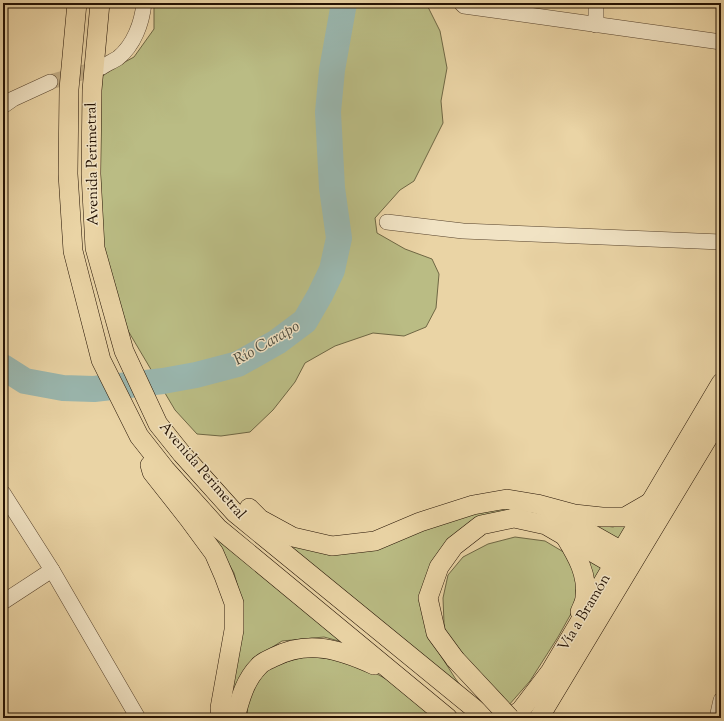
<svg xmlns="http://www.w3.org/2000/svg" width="724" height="721" viewBox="0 0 724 721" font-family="'Sorts Mill Goudy',serif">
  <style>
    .green { fill: #babc84; stroke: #6f6744 }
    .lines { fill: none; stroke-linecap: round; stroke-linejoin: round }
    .stream { stroke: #6b756a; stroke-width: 4.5 }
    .river { stroke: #9ab7af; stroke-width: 26 }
    .minor-tunnel { stroke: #c2ad85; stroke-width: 15; stroke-dasharray: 15 8; stroke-linecap: butt }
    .minor-casing { stroke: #56422c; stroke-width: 16 }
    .major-casing { stroke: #241203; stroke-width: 20 }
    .minor { stroke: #f1e3c4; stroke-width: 15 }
    .major { stroke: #ead4a5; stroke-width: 19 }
    .major-bridge-casing { stroke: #241203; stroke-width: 20; stroke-linecap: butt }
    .major-bridge { stroke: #ead4a5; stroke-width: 19 }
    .labels { text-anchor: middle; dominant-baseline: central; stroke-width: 3; stroke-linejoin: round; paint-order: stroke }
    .street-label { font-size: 15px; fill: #241203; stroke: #f1e3c4 }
    .water-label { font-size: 16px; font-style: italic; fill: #4d4c3f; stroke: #f1e3c4 }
  </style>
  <rect width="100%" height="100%" fill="#ead4a5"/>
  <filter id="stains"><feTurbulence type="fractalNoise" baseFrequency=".005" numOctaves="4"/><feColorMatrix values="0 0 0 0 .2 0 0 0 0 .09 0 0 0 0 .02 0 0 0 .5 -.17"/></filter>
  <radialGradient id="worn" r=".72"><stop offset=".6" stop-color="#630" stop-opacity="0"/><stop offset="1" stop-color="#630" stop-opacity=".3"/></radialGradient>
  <g class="green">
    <polygon points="154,3 426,3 440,31 447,68 441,101 443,123 414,181 400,190 375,218 377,233 405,249 432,259 439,274 436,308 426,327 404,336 373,333 335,346 305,363 295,382 273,410 250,432 221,436 197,434 175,410 127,329 109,274 99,220 94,82 114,68 134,57 154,29"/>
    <polygon points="501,504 585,523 613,527 638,518 595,590 569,535 495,524 438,564 429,637 455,678 484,718 282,540 315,549 446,522"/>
    <polygon points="200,522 361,647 324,637 282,641 252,660 224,718 242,602 234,573 219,546"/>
    <polygon points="515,537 545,541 567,554 577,574 577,603 558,637 530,681 501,714 447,643 444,623 443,598 448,575 463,557 488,544"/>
    <polygon points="308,656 358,663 438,709 450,718 248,718 247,707 255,681 275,665"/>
  </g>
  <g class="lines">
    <polyline class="stream" points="3,380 25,381"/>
    <polyline class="river" points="3,367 25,381 63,388 94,389 163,381 196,375 238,364 277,342 305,321 320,295 332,270 339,238 332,188 328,112 332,70 344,3"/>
    <polyline class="minor-tunnel" points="50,82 102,67"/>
    <defs>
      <g id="minor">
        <polyline points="461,3 464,6 721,42"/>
        <polyline points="596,3 596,25"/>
        <path d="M 102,67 C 107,64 113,61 118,58 C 134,45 142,23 144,3"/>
        <polyline points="3,106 13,99 50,82"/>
        <polyline points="387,222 463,231 721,242"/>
        <polyline points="3,493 52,570 138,718"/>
        <polyline points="3,602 52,570"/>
        <polyline points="717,718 721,700"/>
      </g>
      <g id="major">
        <polyline points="77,3 69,89 68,174 73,251 101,360 139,436 165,469 218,528 448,718"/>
        <polyline points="100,3 92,90 91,174 95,248 124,351 158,424 182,454 235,513 486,718"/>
        <polyline points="150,465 152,472 189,519 214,553 224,576 234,603 234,630 220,708 221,718"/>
        <polyline points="249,508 260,519 293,537 332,546 375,541 420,522 473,505 507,499 537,504 574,514 602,517 625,517 651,502"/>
        <polyline points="558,515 634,558"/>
        <path d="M 566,538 C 577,556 588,575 585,597 C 585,602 582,607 580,612"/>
        <polyline points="455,659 436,633 428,598 439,567 454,546 481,525 514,518 546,525 625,571"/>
        <path d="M 235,718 C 240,699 245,680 259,666 C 262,662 270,659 274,657 C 309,639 341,650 374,665"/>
        <polyline points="510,718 521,710 550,672 721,383"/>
        <polyline points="539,718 721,416"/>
      </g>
    </defs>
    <use href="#minor" class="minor-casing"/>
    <use href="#major" class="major-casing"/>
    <use href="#minor" class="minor"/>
    <use href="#major" class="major"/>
    <defs>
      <polyline id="major-bridge" points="455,659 510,718"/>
    </defs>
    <use href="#major-bridge" class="major-bridge-casing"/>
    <use href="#major-bridge" class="major-bridge"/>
  </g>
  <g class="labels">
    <g class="street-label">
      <text transform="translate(93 164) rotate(-91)">Avenida Perimetral</text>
      <text transform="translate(202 471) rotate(49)">Avenida Perimetral</text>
      <text transform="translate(585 613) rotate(-59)">Vía a Bramón</text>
    </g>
    <g class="water-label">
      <text transform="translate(267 344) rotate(-30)">Río Carapo</text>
    </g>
  </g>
  <rect width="724" height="721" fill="none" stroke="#ead4a5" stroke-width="16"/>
  <rect x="4" y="4" width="716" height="713" fill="none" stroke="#241203" stroke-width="2"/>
  <rect x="8" y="8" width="708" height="705" fill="none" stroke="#241203"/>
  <rect width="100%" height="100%" filter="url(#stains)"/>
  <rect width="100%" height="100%" fill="url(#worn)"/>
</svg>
